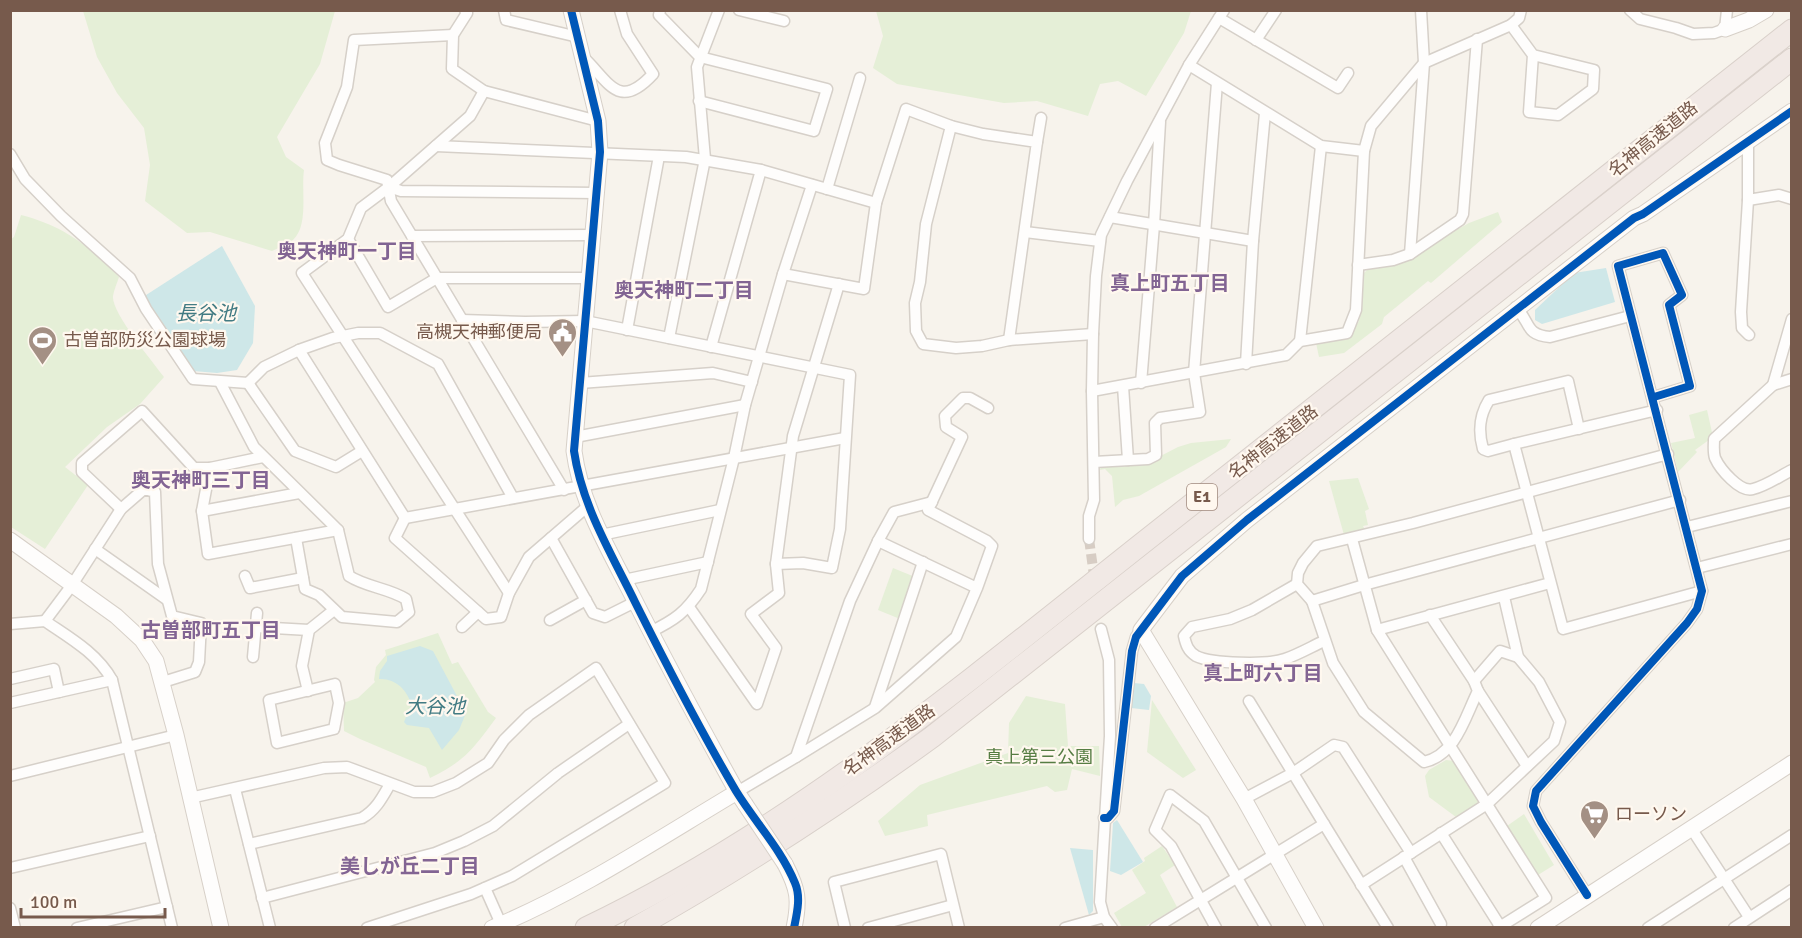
<svg xmlns="http://www.w3.org/2000/svg" width="1802" height="938" viewBox="0 0 1802 938" font-family="Signika,'Noto Sans JP',sans-serif">
  <style>
    .green { fill: #e5efd7 }
    .water { fill: #cee7e8 }
    .lines { fill: none; stroke-linecap: round; stroke-linejoin: round }
    .street-tunnel { stroke: #d7cdc4; stroke-width: 10; stroke-dasharray: 10 5; stroke-linecap: butt }
    .street-casing { stroke: #d6d0c9; stroke-width: 13 }
    .secondary-casing { stroke: #d7d0c8; stroke-width: 17 }
    .highway-casing { stroke: #d9d0ca; stroke-width: 23 }
    .street { stroke: #fefdfc; stroke-width: 10 }
    .secondary { stroke: #fefdfc; stroke-width: 15 }
    .highway { stroke: #f1e9e5; stroke-width: 21 }
    .secondary-bridge-casing { stroke: #d7d0c8; stroke-width: 17; stroke-linecap: butt }
    .secondary-bridge { stroke: #fefdfc; stroke-width: 15 }
    .cycleway-casing { stroke: #fff8ef; stroke-width: 11 }
    .cycleway { stroke: #0057b8; stroke-width: 8 }
    .labels { text-anchor: middle; dominant-baseline: central; stroke-width: 4.5; stroke-linejoin: round; paint-order: stroke }
    .shield { fill: #fff8ef; stroke: #a0897d; stroke-width: 1.5 }
    .shield-label { font-size: 16px; font-weight: bold; fill: #775a4c }
    .street-label { font-size: 18px; fill: #775a4c; stroke: #fff8ef }
    .poi-label { font-size: 18px; fill: #775a4c; stroke: #fff8ef; text-anchor: start }
    .park-label { font-size: 18px; fill: #567d43; stroke: #fff8ef }
    .neighbourhood-label { font-size: 20px; font-weight: bold; fill: #826493; stroke: #fff8ef }
    .water-label { font-size: 20px; font-style: italic; fill: #427b83; stroke: #fff8ef }
  </style>
  <rect width="100%" height="100%" fill="#f7f3ec"/>
  <g class="green">
    <path d="M 83,11 L 335,11 L 320,64 L 277,137 L 286,157 L 304,170 C 301,191 309,225 293,240 C 288,244 279,248 272,251 L 210,232 L 187,233 L 145,201 L 150,165 L 144,128 L 117,93 L 97,57 Z"/>
    <polygon points="876,11 876,10 1191,11 1184,33 1146,96 1118,81 1100,84 1088,116 1037,101 1004,103 897,84 873,68 883,36"/>
    <polygon points="1498,212 1502,222 1431,283 1428,281 1384,317 1382,324 1344,353 1319,357 1316,343 1349,337 1359,321 1363,274 1369,268 1393,265 1469,223"/>
    <path d="M 21,215 C 64,226 89,246 119,277 C 117,283 114,290 113,296 C 111,312 153,362 164,377 L 140,404 L 107,427 L 65,467 L 88,485 L 45,549 L 11,527 L 10,240 L 14,237 Z"/>
    <polygon points="1707,410 1713,437 1695,450 1697,452 1678,472 1671,443 1695,438 1689,415"/>
    <polygon points="1231,439 1226,447 1139,496 1123,500 1115,507 1112,476 1105,469 1100,470 1102,464 1149,462 1178,447 1191,443"/>
    <polygon points="1358,478 1369,509 1365,511 1368,525 1363,526 1365,530 1344,535 1329,481"/>
    <polygon points="893,568 915,577 900,619 878,610"/>
    <path d="M 438,633 L 452,664 L 458,662 L 488,712 L 496,718 C 474,748 464,762 430,778 L 426,767 L 360,739 L 344,731 L 343,703 L 358,698 L 375,682 L 374,680 L 376,667 L 386,655 L 385,650 Z"/>
    <polygon points="1026,696 1065,704 1068,746 1099,746 1100,776 1072,769 1067,790 1055,792 1047,786 927,815 928,826 885,836 878,821 920,785 1008,753 1009,723"/>
    <polygon points="1152,700 1196,770 1183,778 1147,752"/>
    <polygon points="1446,760 1455,761 1479,798 1477,804 1456,817 1429,797 1425,776 1429,770"/>
    <polygon points="1524,814 1554,865 1538,875 1507,826"/>
    <polygon points="1162,846 1175,865 1160,875 1177,907 1144,927 1122,927 1114,913 1146,893 1132,870 1145,861 1144,858"/>
  </g>
  <g class="water">
    <polygon points="222,246 255,306 253,343 237,370 217,373 193,371 143,297"/>
    <polygon points="1606,268 1615,302 1542,324 1535,320 1535,310 1574,273"/>
    <path d="M 420,646 L 433,651 L 466,713 L 459,730 L 442,750 L 429,728 L 407,725 L 404,722 L 411,705 C 408,690 395,678 379,679 L 380,671 L 387,661 L 387,656 Z"/>
    <polygon points="1134,683 1144,684 1151,696 1149,710 1131,708"/>
    <polygon points="1117,820 1143,862 1121,875 1110,871 1113,823"/>
    <polygon points="1070,848 1093,850 1093,911 1089,915"/>
  </g>
  <g class="lines">
    <polyline class="street-tunnel" points="1089,539 1095,583"/>
    <defs>
      <g id="street">
        <polyline points="465,10 467,13 453,35 452,69 484,91 598,121"/>
        <polyline points="504,10 506,20 578,37"/>
        <polyline points="660,10 659,15 700,57 827,89 814,131 699,101"/>
        <polyline points="739,10 784,21"/>
        <polyline points="1630,10 1640,19 1676,28 1693,34 1714,33 1725,29 1727,10"/>
        <polyline points="1219,18 1338,88 1348,73"/>
        <polyline points="1511,25 1533,55 1529,112 1558,115 1593,89 1594,70 1533,55"/>
        <polyline points="453,35 354,40 347,87 325,143 327,160 339,165 387,180 391,201 564,490"/>
        <polyline points="1256,40 1276,10"/>
        <path d="M 582,56 C 609,81 618,112 653,74 L 627,34 L 620,10"/>
        <polyline points="1189,65 1321,146 1364,151"/>
        <polyline points="484,91 470,116 389,187 361,208 348,239 302,273 509,593"/>
        <polyline points="951,126 926,224 920,282 915,303 916,331 923,344 956,348 982,346 1009,340 1093,334"/>
        <polyline points="1037,142 1041,118"/>
        <polyline points="1748,142 1748,200 1779,195 1792,199"/>
        <polyline points="436,146 686,157 761,170 876,203"/>
        <polyline points="10,154 25,179 61,216 130,278 146,309 193,379 248,383 264,367 299,350 333,338 358,333 380,333 438,364 513,498"/>
        <polyline points="389,187 401,191 597,193"/>
        <polyline points="827,189 860,78"/>
        <polyline points="1748,200 1741,312 1742,328 1749,335"/>
        <polyline points="1110,217 1253,241"/>
        <polyline points="1025,232 1100,241"/>
        <polyline points="412,236 593,235"/>
        <polyline points="348,239 388,307 437,278 589,278"/>
        <polyline points="1410,254 1424,63 1421,10"/>
        <polyline points="1358,265 1393,260 1410,254 1460,220 1463,214 1477,39"/>
        <polyline points="783,274 864,289 876,203 906,109 951,126 983,134 1037,142 1009,340"/>
        <path d="M 1516,307 C 1531,323 1525,335 1550,337 L 1630,316"/>
        <polyline points="462,320 525,322 585,321 850,375 840,529 832,568 803,563 776,564"/>
        <polyline points="627,330 659,156"/>
        <polyline points="669,338 705,159 697,67 719,10"/>
        <polyline points="1300,341 1321,146"/>
        <polyline points="711,347 761,170"/>
        <polyline points="299,350 405,518"/>
        <polyline points="1246,364 1253,241 1265,113"/>
        <path d="M 1792,379 L 1773,385 L 1714,439 C 1714,445 1713,452 1715,458 C 1720,469 1740,493 1753,489 C 1766,486 1780,476 1792,470"/>
        <path d="M 220,382 L 254,447 L 338,530 L 349,576 C 366,587 388,588 406,599 L 409,612 L 397,622 L 342,617 L 319,595 L 305,589 L 296,538"/>
        <polyline points="248,383 295,451 336,467 362,451"/>
        <polyline points="580,383 713,373 752,382"/>
        <polyline points="1141,383 1154,225 1160,122"/>
        <polyline points="1773,385 1792,319"/>
        <polyline points="1123,386 1128,460"/>
        <polyline points="1092,391 1286,355 1300,341 1347,333 1356,310 1364,151 1371,126 1424,63 1511,25 1519,18 1521,10"/>
        <polyline points="1657,410 1514,444 1563,629 1702,591"/>
        <polyline points="575,437 745,405"/>
        <path d="M 1514,444 L 1488,451 L 1483,449 C 1478,431 1479,416 1489,400 L 1568,381 L 1579,429"/>
        <polyline points="1668,454 1413,523 1317,546 1303,563 1298,573 1297,584 1312,601 1364,585 1680,500"/>
        <polyline points="1094,462 1148,459 1156,455 1155,423 1160,418 1200,412 1194,373 1217,83"/>
        <polyline points="210,468 202,511 208,554 338,530"/>
        <polyline points="121,509 82,472 82,463 142,411 194,468 210,468 263,457"/>
        <polyline points="202,511 299,493"/>
        <polyline points="405,518 845,438"/>
        <polyline points="405,518 395,538 486,619 501,617 509,593 529,557 588,506"/>
        <polyline points="1687,527 1792,501"/>
        <polyline points="601,535 720,510"/>
        <polyline points="551,538 593,613 605,617 635,602"/>
        <polyline points="1089,539 1089,516 1094,500 1092,391 1093,334 1096,276 1101,235 1127,181 1189,65 1224,10"/>
        <polyline points="1352,539 1377,630 1546,898 1498,928"/>
        <polyline points="878,541 894,512 932,502"/>
        <polyline points="95,549 166,599"/>
        <polyline points="1697,568 1792,544"/>
        <polyline points="245,576 250,588 303,578"/>
        <polyline points="624,580 708,562"/>
        <path d="M 1297,584 L 1252,610 L 1230,619 L 1192,627 L 1184,636 C 1186,645 1188,651 1196,656 C 1212,664 1268,665 1285,659 C 1299,654 1311,647 1324,641"/>
        <polyline points="977,588 878,541 850,601 796,757 875,708 956,637 977,588 992,546 987,541 928,510 962,437 946,427 945,416 963,398 970,398 988,408"/>
        <path d="M 1312,601 L 1333,663 L 1364,712 L 1424,762 C 1456,755 1465,717 1478,691 L 1474,681 L 1500,651 L 1518,657"/>
        <polyline points="689,607 757,704 776,648 751,614 779,593 776,564 793,436 839,284"/>
        <polyline points="1430,615 1474,681"/>
        <polyline points="550,620 586,600"/>
        <polyline points="10,624 45,621"/>
        <polyline points="256,627 309,630"/>
        <polyline points="462,627 478,612"/>
        <polyline points="1101,629 1109,660 1110,736 1100,902 1104,917 1112,928"/>
        <polyline points="1377,630 1550,583"/>
        <path d="M 650,632 C 675,620 686,612 701,589 L 734,458 L 745,405 L 783,274 L 812,185"/>
        <polyline points="253,657 257,613"/>
        <polyline points="10,679 54,669 59,692"/>
        <path d="M 163,682 L 195,672 L 199,662 L 201,623 L 172,616 L 158,564 L 155,492 L 144,489 L 121,509 L 72,585 L 45,621 C 70,638 97,653 112,680 L 172,928"/>
        <polygon points="335,684 339,703 334,729 277,743 269,700"/>
        <polyline points="308,691 302,666 309,630 334,610"/>
        <polyline points="1478,691 1527,766"/>
        <polyline points="1249,701 1324,824"/>
        <polyline points="10,703 112,680"/>
        <polyline points="875,707 923,562"/>
        <polyline points="10,776 176,735"/>
        <polyline points="235,789 270,928"/>
        <polyline points="737,792 796,757"/>
        <polyline points="190,798 324,768 347,767 414,792 433,792 456,783 488,763 504,740 529,715 596,668 665,783 512,876 471,894 367,928"/>
        <polyline points="1244,799 1293,773 1334,745 1343,747 1411,853"/>
        <polyline points="1104,818 1108,818 1114,811 1132,651 1136,637 1141,630"/>
        <polyline points="1691,828 1749,917"/>
        <polyline points="1441,833 1500,926"/>
        <path d="M 249,844 L 362,818 C 376,810 382,798 390,784"/>
        <polyline points="1404,857 1441,924"/>
        <polyline points="10,868 150,836"/>
        <polyline points="1361,885 1487,804 1554,741 1560,722 1539,682 1518,657 1504,597"/>
        <polyline points="485,888 501,924"/>
        <polyline points="1587,895 1541,822 1533,806 1536,791 1687,623 1697,609 1702,591 1618,266 1663,253 1682,295 1669,305 1690,386 1654,397"/>
        <polyline points="262,898 435,853 464,841 493,826 558,773 629,724"/>
        <polyline points="10,908 15,928"/>
        <polyline points="77,928 167,907"/>
        <polyline points="845,928 834,882 941,854 959,928"/>
        <polyline points="868,928 953,905"/>
        <polyline points="1065,928 1104,917"/>
        <polyline points="1155,928 1324,824 1388,928"/>
        <polyline points="1216,928 1171,846 1155,830 1170,795 1204,821 1266,928"/>
        <polyline points="1648,928 1792,835"/>
        <polyline points="1734,928 1792,890"/>
      </g>
      <g id="secondary">
        <path d="M 571,10 L 598,121 L 600,152 L 574,451 C 581,504 608,548 632,595 C 665,661 701,727 737,792 L 745,804"/>
        <polyline points="1725,29 1749,20 1766,10"/>
        <polyline points="10,540 116,616 142,640 156,661 176,735 221,928"/>
        <path d="M 785,864 C 798,889 800,900 794,928"/>
        <path d="M 492,928 C 577,893 658,839 737,792"/>
        <polyline points="1316,928 1244,799 1141,630 1182,576 1247,520 1634,218 1643,214 1792,111"/>
        <polyline points="1538,928 1792,763"/>
      </g>
      <g id="highway">
        <path d="M 586,928 C 789,831 964,685 1139,546 C 1357,375 1574,202 1792,30"/>
        <path d="M 635,928 C 738,870 837,806 932,737 L 1792,59"/>
      </g>
    </defs>
    <use href="#street" class="street-casing"/>
    <use href="#secondary" class="secondary-casing"/>
    <use href="#highway" class="highway-casing"/>
    <use href="#street" class="street"/>
    <use href="#secondary" class="secondary"/>
    <use href="#highway" class="highway"/>
    <defs>
      <polyline id="secondary-bridge" points="745,804 785,864"/>
    </defs>
    <use href="#secondary-bridge" class="secondary-bridge-casing"/>
    <use href="#secondary-bridge" class="secondary-bridge"/>
    <defs>
      <g id="cycleway">
        <path d="M 571,10 L 598,121 L 600,152 L 574,451 C 582,506 611,553 635,602 C 667,666 700,730 736,791 C 755,822 781,849 795,883 C 801,897 797,913 794,928"/>
        <polyline points="1104,818 1108,818 1114,811 1132,651 1136,637 1182,576 1247,520 1634,218 1643,214 1792,111"/>
        <polyline points="1587,895 1541,822 1533,806 1536,791 1687,623 1697,609 1702,591 1618,266 1663,253 1682,295 1669,305 1690,386 1654,397"/>
      </g>
    </defs>
    <use href="#cycleway" class="cycleway-casing"/>
    <use href="#cycleway" class="cycleway"/>
  </g>
  <defs>
    <symbol id="civic-pin" viewBox="-11 -11 22 30"><path d="M0 17L-7.5 6A9.5 9.5 0 1 1 7.5 6Z" fill="#a49084" stroke="#fff8ef"/><path d="M-.6-6.5H3V-4.5H.6V-3L4-1V1h2V6H-6V1h2V-1L-.6-3ZM-1.2 2.5V6h2.4V2.5Z" fill="#fff"/></symbol>
    <symbol id="stadium-pin" viewBox="-11 -11 22 30"><path d="M0 17L-7.5 6A9.5 9.5 0 1 1 7.5 6Z" fill="#a49084" stroke="#fff8ef"/><path d="M0-5a6.5 5 0 1 0 0 10a6.5 5 0 1 0 0-10ZM-3.5-1.8h7v3.6h-7Z" fill="#fff"/></symbol>
    <symbol id="supermarket-pin" viewBox="-11 -11 22 30"><path d="M0 17L-7.5 6A9.5 9.5 0 1 1 7.5 6Z" fill="#a49084" stroke="#fff8ef"/><path d="M-6-5.5h2.5l.6 2H6L4.5 2H-2.5L-4.4-4H-6ZM-1.5 3.2a1.3 1.3 0 1 0 .1 0ZM3 3.2a1.3 1.3 0 1 0 .1 0Z" fill="#fff"/></symbol>
  </defs>
  <g fill-rule="evenodd">
    <use href="#civic-pin" x="546" y="316" width="33" height="45"/>
    <use href="#stadium-pin" x="26" y="324" width="33" height="45"/>
    <use href="#supermarket-pin" x="1578" y="798" width="33" height="45"/>
  </g>
  <g class="labels">
    <rect class="shield" x="1187" y="484" width="30" height="26" rx="4.5"/>
    <g class="shield-label">
      <text x="1202" y="497">E1</text>
    </g>
    <g class="street-label">
      <text transform="translate(1653 139) rotate(-39)">名神高速道路</text>
      <text transform="translate(1273 442) rotate(-38)">名神高速道路</text>
      <text transform="translate(889 740) rotate(-36)">名神高速道路</text>
    </g>
    <g class="poi-label">
      <text x="542" y="332" text-anchor="end">高槻天神郵便局</text>
      <text x="64" y="340">古曽部防災公園球場</text>
      <text x="1615" y="814">ローソン</text>
    </g>
    <g class="park-label">
      <text x="1039" y="757">真上第三公園</text>
    </g>
    <g class="neighbourhood-label">
      <text x="347" y="251">奥天神町一丁目</text>
      <text x="1170" y="283">真上町五丁目</text>
      <text x="684" y="290">奥天神町二丁目</text>
      <text x="201" y="480">奥天神町三丁目</text>
      <text x="211" y="630">古曽部町五丁目</text>
      <text x="1263" y="673">真上町六丁目</text>
      <text x="410" y="866">美しが丘二丁目</text>
    </g>
    <g class="water-label">
      <text x="206" y="313">長谷池</text>
      <text x="435" y="706">大谷池</text>
    </g>
  </g>
  <rect width="1802" height="938" fill="none" stroke="#775a4c" stroke-width="24"/>
  <path d="M21 908v9h144v-9" fill="none" stroke="#775a4c" stroke-width="3"/>
  <text x="30" y="908" font-size="18" fill="#775a4c" stroke="#fff8ef" stroke-width="4.5" paint-order="stroke">100 m</text>
</svg>
